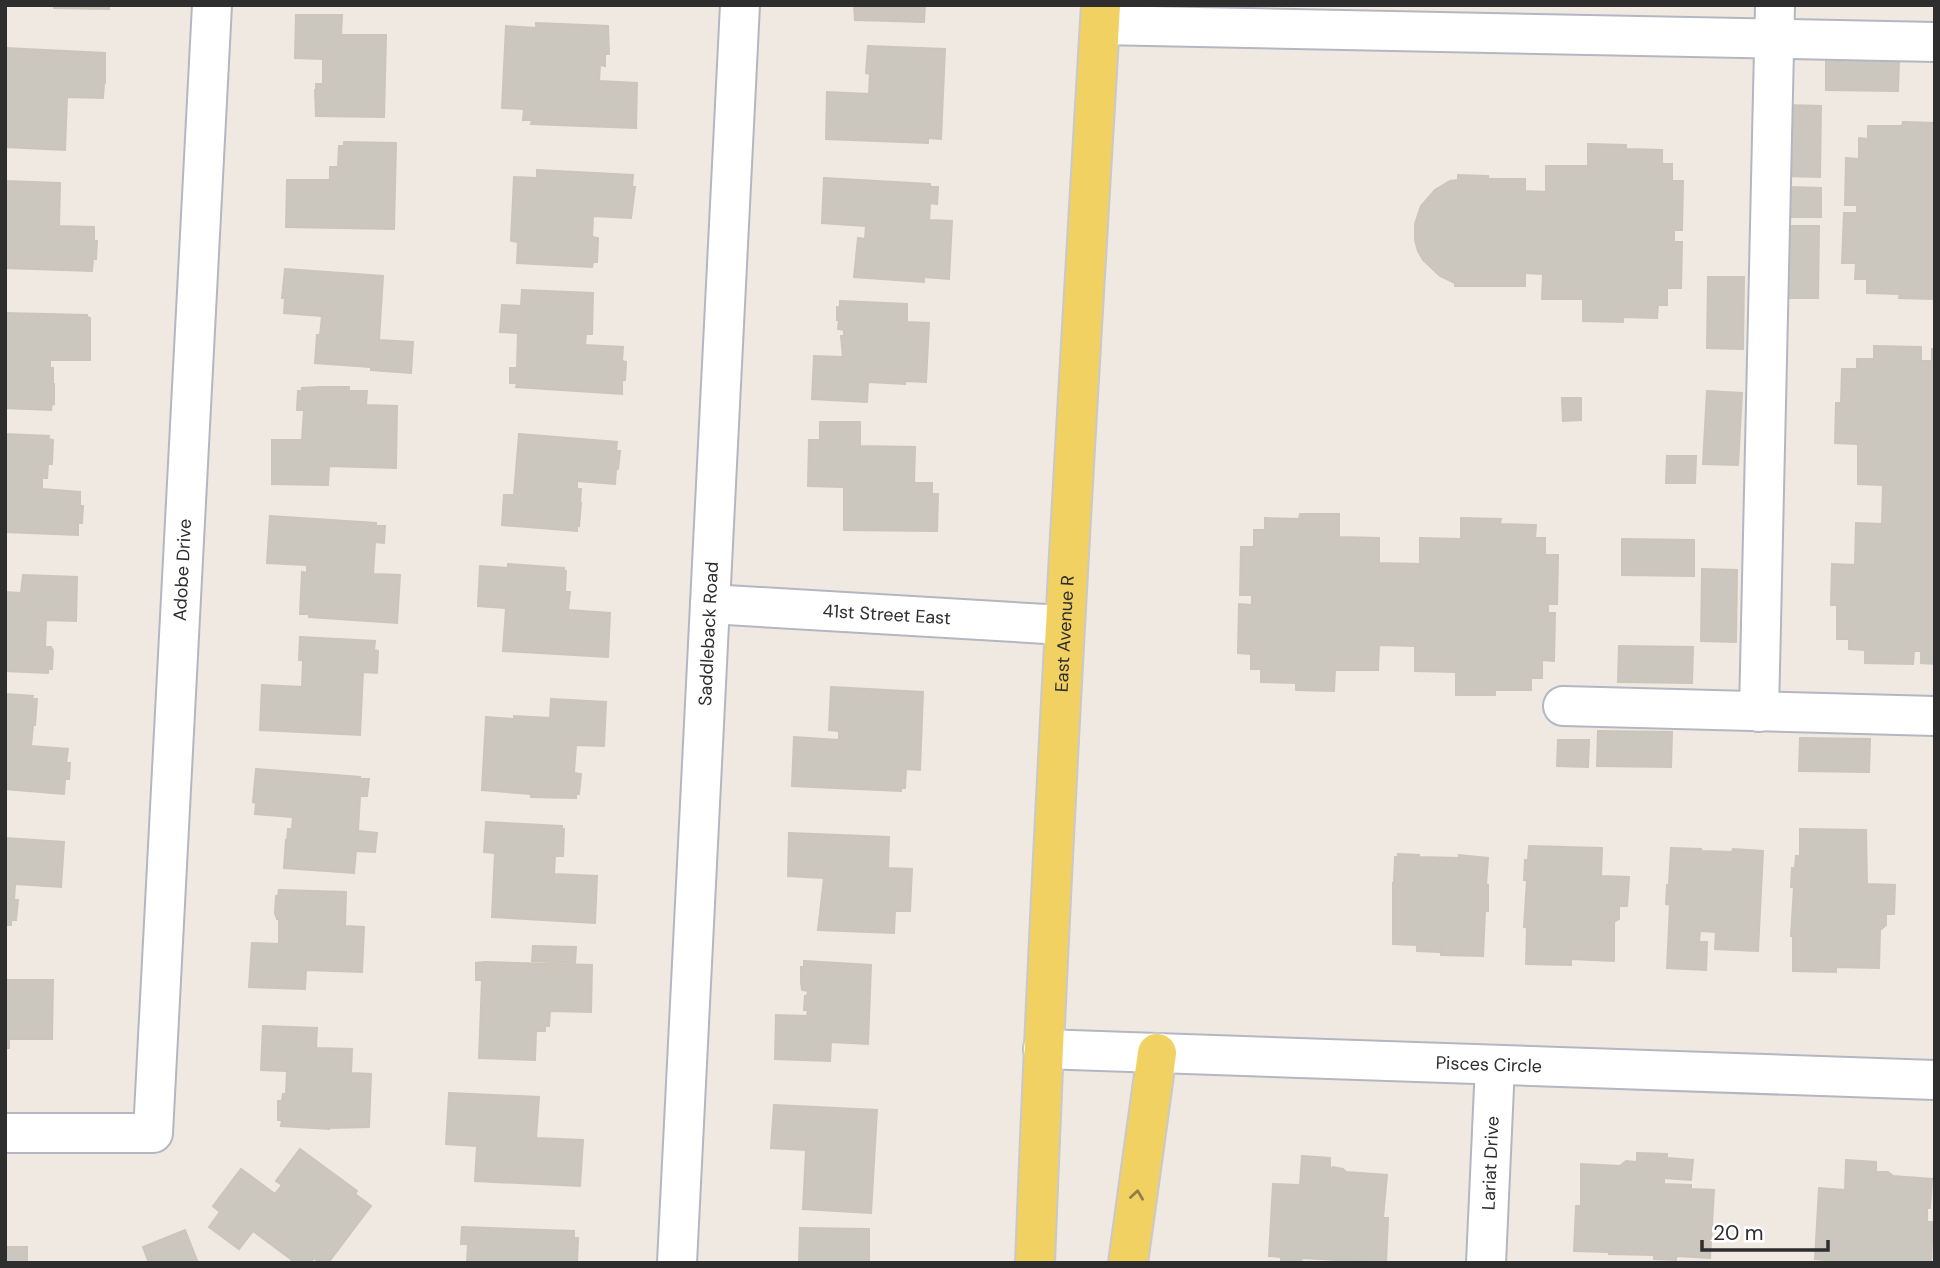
<svg xmlns="http://www.w3.org/2000/svg" width="1940" height="1268" viewBox="0 0 1940 1268" font-family="'DM Sans',sans-serif">
  <style>
    .building { fill: #cbc7bf; stroke: #cbc5ba; stroke-width: 2 }
    .lines { fill: none; stroke-linecap: round; stroke-linejoin: round }
    .minor-casing { stroke: #b4b7c1; stroke-width: 42 }
    .major-casing { stroke: #c9c9c9; stroke-width: 42 }
    .minor { stroke: #fff; stroke-width: 38 }
    .major { stroke: #f2d163; stroke-width: 38 }
    .oneway { stroke: #908048 }
    .labels { text-anchor: middle; dominant-baseline: central; stroke-width: 6; stroke-linejoin: round; paint-order: stroke }
    .street-label { font-size: 18px; fill: #2e2e2e; stroke: #fff }
  </style>
  <rect width="100%" height="100%" fill="#efe9e1"/>
  <g class="building">
    <polygon points="54,5 109,5 109,9 54,8"/>
    <polygon points="854,5 925,5 924,22 855,20"/>
    <polygon points="296,15 342,15 341,35 386,35 384,117 316,116 315,90 316,90 316,84 323,84 323,59 295,58"/>
    <polygon points="536,23 608,26 609,54 605,54 605,66 600,65 599,81 637,83 636,128 531,124 532,120 523,120 524,109 502,108 506,26 536,28"/>
    <polygon points="868,46 945,49 941,139 928,138 928,143 826,139 827,92 869,94 870,74 866,73"/>
    <polygon points="5,48 105,53 105,83 104,83 103,98 67,97 65,150 5,147"/>
    <polygon points="1826,56 1899,58 1898,91 1826,90"/>
    <polygon points="1786,105 1821,106 1820,177 1785,176"/>
    <polygon points="1903,122 1935,123 1935,299 1899,298 1900,294 1867,293 1867,279 1855,279 1856,263 1842,263 1844,213 1857,213 1857,205 1845,205 1846,158 1859,159 1859,138 1868,139 1868,126 1902,126"/>
    <polygon points="344,142 396,143 394,229 286,227 287,180 330,180 330,167 338,167 339,146 344,146"/>
    <polygon points="1588,144 1626,145 1626,149 1662,150 1662,164 1672,164 1672,181 1683,181 1682,230 1674,230 1674,242 1682,242 1681,288 1667,288 1667,305 1658,305 1657,318 1623,317 1623,322 1583,321 1583,299 1542,299 1543,274 1525,273 1525,286 1455,286 1455,283 1440,276 1423,260 1418,251 1415,240 1415,224 1421,206 1435,190 1450,181 1458,180 1458,175 1488,176 1489,179 1525,179 1525,191 1546,192 1546,166 1588,166"/>
    <polygon points="537,170 633,175 632,187 635,187 631,218 593,216 592,237 598,238 597,262 593,262 592,267 517,263 518,242 511,241 514,177 537,178"/>
    <polygon points="824,178 930,184 930,187 938,187 937,204 930,203 929,220 952,221 949,279 924,277 924,282 854,277 858,238 865,239 866,226 822,223"/>
    <polygon points="5,181 60,183 59,226 94,227 94,241 97,241 96,259 93,259 92,271 5,268"/>
    <polygon points="1789,187 1821,188 1821,217 1788,217"/>
    <polygon points="1783,226 1819,226 1818,298 1782,298"/>
    <polygon points="285,269 383,276 379,340 413,342 411,373 371,370 371,367 315,363 317,335 320,335 322,316 284,313 285,298 282,298"/>
    <polygon points="1708,277 1744,277 1743,349 1707,348"/>
    <polygon points="522,290 593,293 592,334 586,334 585,345 623,347 622,361 626,362 625,380 622,380 622,394 516,387 517,383 510,383 510,368 517,368 518,333 500,332 502,305 521,306"/>
    <polygon points="840,301 907,304 907,322 929,323 926,382 905,381 905,384 868,382 867,402 812,399 814,356 843,357 841,336 844,336 844,330 838,329 839,320 837,320 837,307 840,307"/>
    <polygon points="5,313 87,315 87,317 90,318 90,360 50,360 50,368 53,368 53,384 54,384 54,404 52,403 51,410 5,408"/>
    <polygon points="1874,346 1921,347 1921,361 1932,361 1932,349 1935,349 1935,664 1921,663 1921,651 1914,651 1913,664 1865,663 1865,650 1849,649 1849,639 1837,639 1837,605 1831,605 1832,564 1855,565 1856,523 1882,524 1883,485 1858,484 1858,444 1835,443 1836,403 1841,403 1842,369 1857,369 1857,359 1874,359"/>
    <polygon points="320,387 349,387 349,391 367,391 366,405 397,406 396,468 329,466 328,485 272,484 272,440 302,440 304,410 297,410 298,391 302,391 302,388"/>
    <polygon points="1707,391 1742,393 1738,465 1703,464"/>
    <polygon points="1562,398 1581,398 1581,420 1563,421"/>
    <polygon points="820,422 860,422 860,446 915,447 914,483 932,483 932,494 938,494 937,531 844,530 844,487 808,486 809,440 820,440"/>
    <polygon points="5,434 49,436 48,439 53,440 52,464 48,464 47,478 42,478 42,489 80,492 80,506 83,506 82,523 78,523 78,535 5,532"/>
    <polygon points="519,434 617,442 616,451 620,451 618,469 616,469 615,484 577,481 577,489 581,489 580,503 581,503 579,526 577,525 577,531 502,525 504,495 514,495"/>
    <polygon points="1667,456 1696,456 1695,483 1666,483"/>
    <polygon points="1300,514 1339,514 1339,537 1379,538 1379,563 1420,564 1420,538 1461,539 1461,518 1501,519 1500,524 1536,525 1535,538 1545,538 1545,555 1558,555 1557,604 1548,604 1548,613 1555,613 1554,661 1542,660 1542,678 1531,678 1531,690 1495,690 1495,695 1456,695 1456,672 1415,671 1415,646 1379,645 1378,670 1335,670 1334,691 1296,690 1296,683 1261,682 1261,669 1251,669 1251,654 1238,653 1239,604 1252,605 1252,595 1240,595 1241,547 1254,547 1254,530 1265,530 1265,518 1299,519"/>
    <polygon points="270,516 376,523 376,526 385,526 384,543 375,542 373,574 400,575 397,623 309,617 309,614 300,614 302,572 307,573 307,565 267,563"/>
    <polygon points="1622,539 1694,540 1694,576 1622,575"/>
    <polygon points="508,564 564,568 564,571 566,571 565,592 570,592 568,610 610,613 608,657 503,651 506,608 478,606 480,566 508,568"/>
    <polygon points="1702,569 1737,570 1736,642 1701,641"/>
    <polygon points="23,575 77,577 76,621 46,620 45,647 51,647 53,651 52,669 48,669 48,673 5,671 5,592 21,593"/>
    <polygon points="300,637 375,641 374,650 378,651 377,673 363,672 360,735 260,730 262,685 302,687 303,660 299,660"/>
    <polygon points="1619,646 1693,647 1692,683 1618,682"/>
    <polygon points="831,687 923,692 920,770 906,769 905,788 901,788 901,791 792,786 794,737 839,740 839,731 829,730"/>
    <polygon points="5,694 33,696 32,699 37,699 35,725 33,725 31,746 68,749 66,763 70,763 69,779 65,779 64,794 5,789"/>
    <polygon points="551,699 606,702 604,746 576,745 574,773 581,774 579,794 576,794 576,798 531,797 531,794 482,790 486,717 514,719 514,716 550,718"/>
    <polygon points="1598,731 1672,732 1671,767 1597,766"/>
    <polygon points="1800,738 1870,739 1869,772 1799,771"/>
    <polygon points="1558,740 1589,740 1588,767 1557,766"/>
    <polygon points="256,769 360,777 359,779 369,779 367,796 360,796 358,831 377,833 375,852 356,851 354,873 284,868 286,840 287,840 288,829 292,829 293,817 255,814 256,803 253,802"/>
    <polygon points="486,822 562,826 562,829 564,829 563,856 555,856 554,874 597,876 595,923 492,917 495,853 484,852"/>
    <polygon points="1800,829 1866,830 1867,884 1895,885 1894,914 1886,914 1886,925 1880,930 1879,968 1836,967 1836,972 1793,971 1793,936 1791,936 1794,887 1791,887 1792,868 1795,868 1796,856 1800,856"/>
    <polygon points="789,833 889,837 888,868 912,869 910,911 895,911 894,933 818,930 824,878 788,876"/>
    <polygon points="5,838 64,842 61,887 15,884 14,900 18,900 16,920 11,920 11,925 5,925"/>
    <polygon points="1529,846 1602,848 1601,876 1629,877 1627,906 1619,906 1619,919 1614,922 1614,961 1571,959 1571,965 1526,964 1527,927 1524,927 1527,880 1524,880 1525,860 1528,860"/>
    <polygon points="1671,848 1701,849 1701,851 1732,852 1733,849 1763,851 1758,951 1715,949 1716,932 1700,931 1699,942 1707,942 1706,970 1667,968 1670,905 1666,904 1667,885 1669,885"/>
    <polygon points="1398,854 1419,855 1419,857 1459,858 1459,855 1488,858 1486,885 1488,885 1488,911 1485,911 1483,956 1441,955 1441,943 1439,943 1439,952 1417,951 1417,945 1393,944 1393,883 1394,883 1395,857 1398,857"/>
    <polygon points="279,890 346,892 345,926 364,927 362,972 306,970 305,989 249,987 252,943 279,944 279,919 277,919 275,913 276,896 278,896"/>
    <polygon points="533,946 576,947 575,963 532,961"/>
    <polygon points="804,961 871,965 868,1044 831,1042 830,1061 775,1059 776,1015 807,1016 808,1010 804,1010 805,996 807,996 808,991 802,990 801,982 801,967 804,967"/>
    <polygon points="485,962 592,965 591,1012 550,1011 549,1026 545,1026 545,1031 536,1031 535,1060 479,1058 482,980 476,980 476,963"/>
    <polygon points="5,980 53,980 52,1039 9,1039 9,1048 5,1048"/>
    <polygon points="263,1026 317,1028 316,1048 352,1049 351,1073 371,1074 369,1127 329,1128 329,1129 281,1126 282,1120 278,1120 278,1101 282,1101 283,1094 286,1094 287,1071 261,1070"/>
    <polygon points="449,1093 539,1097 536,1138 583,1140 580,1186 475,1181 477,1146 446,1144"/>
    <polygon points="774,1105 877,1110 871,1213 803,1209 806,1150 771,1148"/>
    <polygon points="300,1149 357,1191 355,1194 371,1206 328,1263 320,1263 314,1258 310,1263 296,1263 253,1231 239,1249 209,1227 220,1212 213,1206 241,1169 275,1194 282,1185 276,1181"/>
    <polygon points="1637,1153 1667,1154 1667,1158 1693,1160 1691,1180 1664,1178 1664,1184 1691,1185 1691,1189 1714,1190 1710,1258 1676,1256 1676,1260 1654,1259 1654,1255 1609,1254 1609,1252 1574,1251 1576,1206 1581,1206 1581,1164 1620,1166 1626,1161 1637,1162"/>
    <polygon points="1302,1156 1330,1158 1330,1170 1333,1167 1343,1169 1346,1172 1387,1175 1383,1218 1388,1218 1386,1263 1302,1258 1301,1262 1281,1261 1281,1257 1269,1256 1273,1184 1300,1185"/>
    <polygon points="1846,1160 1876,1162 1876,1173 1878,1172 1888,1172 1893,1176 1932,1179 1930,1208 1927,1208 1927,1222 1933,1222 1931,1263 1827,1263 1827,1260 1815,1259 1819,1188 1845,1190"/>
    <polygon points="462,1227 574,1231 574,1238 578,1238 577,1262 467,1263 468,1244 461,1244"/>
    <polygon points="800,1228 869,1229 869,1263 799,1263"/>
    <polygon points="185,1230 198,1263 149,1263 143,1247"/>
    <rect x="5" y="1247" width="22" height="16"/>
  </g>
  <g class="lines">
    <defs>
      <g id="minor">
        <polyline points="1100,25 1935,42"/>
        <path id="s1" d="M 710,604 L 1063,625"/>
        <polyline points="1563,706 1935,716"/>
        <polyline points="1759,712 1775,5"/>
        <path id="s2" d="M 1043,1049 L 1935,1080"/>
        <path id="s3" d="M 5,1133 L 153,1133 L 212,5"/>
        <path id="s4" d="M 677,1263 L 740,5"/>
        <path id="s5" d="M 1486,1263 L 1495,1065"/>
      </g>
      <g id="major">
        <path id="s6" d="M 1035,1263 C 1051,843 1076,424 1101,5"/>
        <polyline points="1128,1263 1157,1053"/>
      </g>
    </defs>
    <use href="#minor" class="minor-casing"/>
    <use href="#major" class="major-casing"/>
    <use href="#minor" class="minor"/>
    <use href="#major" class="major"/>
  </g>
  <defs><path id="oneway-chevron" d="M-2-3.5L2.5 0L-2 3.5" fill="none" stroke-width="1.6" stroke-linecap="round" stroke-linejoin="round" transform="scale(1.75)"/></defs>
  <use class="oneway" href="#oneway-chevron" transform="translate(1137 1195) rotate(-82)"/>
  <g class="labels">
    <g class="street-label">
      <text stroke="none"><textPath href="#s3" startOffset="712">Adobe Drive</textPath></text>
      <text stroke="none"><textPath href="#s1" startOffset="177">41st Street East</textPath></text>
      <text stroke="none"><textPath href="#s4" startOffset="630">Saddleback Road</textPath></text>
      <text stroke="none"><textPath href="#s6" startOffset="630">East Avenue R</textPath></text>
      <text stroke="none"><textPath href="#s2" startOffset="446">Pisces Circle</textPath></text>
      <text stroke="none"><textPath href="#s5" startOffset="100">Lariat Drive</textPath></text>
    </g>
  </g>
  <rect width="1940" height="1268" fill="none" stroke="#2e2e2e" stroke-width="14"/>
  <path d="M1702 1240v10h126v-10" fill="none" stroke="#2e2e2e" stroke-width="3.5"/>
  <text x="1713" y="1240" font-size="21" fill="#2e2e2e" stroke="#ffffff" stroke-width="5" paint-order="stroke">20 m</text>
</svg>
